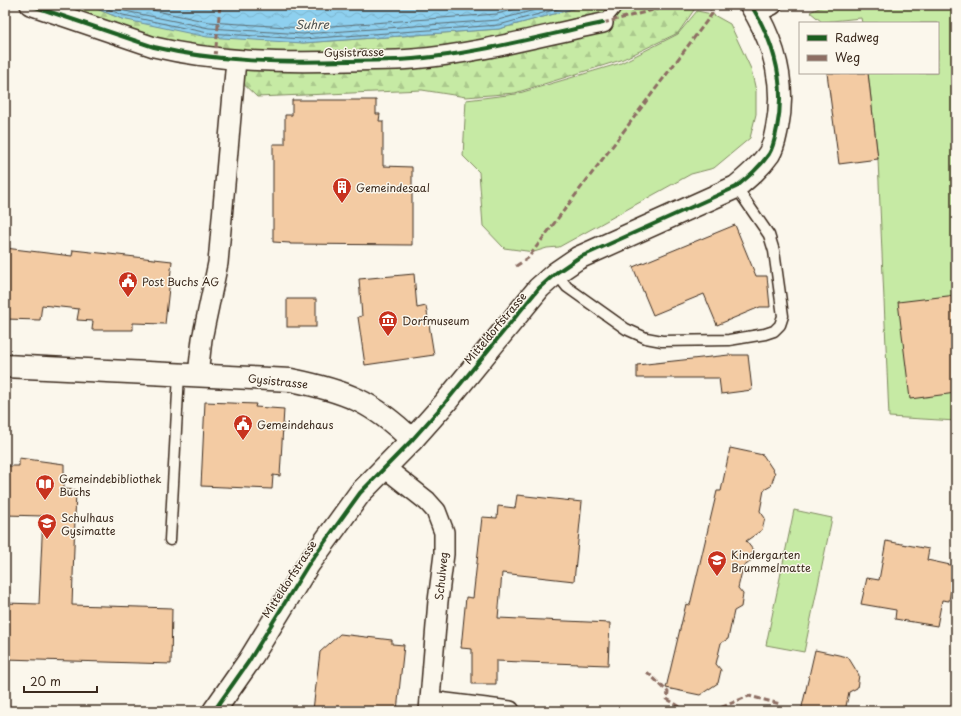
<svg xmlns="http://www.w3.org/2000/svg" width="961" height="716" viewBox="0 0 961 716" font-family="'Playpen Sans',sans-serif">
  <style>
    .green { fill: #c6eaa4; stroke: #808a61 }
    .forest { fill: url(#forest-firs); stroke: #808a61 }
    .water { fill: url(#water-waves); stroke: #6d8e9b }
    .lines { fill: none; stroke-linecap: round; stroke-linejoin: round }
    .shore { stroke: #5c6c72; stroke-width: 1 }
    .building { fill: #f3cba3; stroke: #3b2a1e }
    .service-casing { stroke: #3b2a1e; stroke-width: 13 }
    .minor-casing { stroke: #3b2a1e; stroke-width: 22 }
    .tertiary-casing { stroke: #3b2a1e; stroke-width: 25 }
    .secondary-casing { stroke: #3b2a1e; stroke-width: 25 }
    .service { stroke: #fbf7ec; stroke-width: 10 }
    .minor { stroke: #fbf7ec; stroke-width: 19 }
    .tertiary { stroke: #fbf7ec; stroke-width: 22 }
    .secondary { stroke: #fbf7ec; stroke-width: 22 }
    .quiet { stroke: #8d6e63; stroke-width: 3; stroke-dasharray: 6 3; stroke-linecap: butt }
    .cycleway-casing { stroke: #fbf7ec; stroke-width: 6 }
    .cycleway { stroke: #1b5e20; stroke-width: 4 }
    .labels { text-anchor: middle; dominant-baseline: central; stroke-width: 3; stroke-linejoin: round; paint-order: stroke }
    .street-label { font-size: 11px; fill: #3b2a1e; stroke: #fbf7ec }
    .poi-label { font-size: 11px; fill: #3b2a1e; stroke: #fbf7ec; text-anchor: start }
    .water-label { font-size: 12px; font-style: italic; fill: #505452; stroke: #fbf7ec }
  </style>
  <defs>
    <pattern id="forest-firs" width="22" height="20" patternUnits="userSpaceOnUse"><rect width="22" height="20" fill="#c6eaa4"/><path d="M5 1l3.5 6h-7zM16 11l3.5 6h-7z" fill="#abc98d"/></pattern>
    <pattern id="water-waves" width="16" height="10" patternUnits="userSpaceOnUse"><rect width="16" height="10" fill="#8ed0ef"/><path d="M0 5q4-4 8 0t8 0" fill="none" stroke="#7bb3cc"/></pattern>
  </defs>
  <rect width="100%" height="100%" fill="#fbf7ec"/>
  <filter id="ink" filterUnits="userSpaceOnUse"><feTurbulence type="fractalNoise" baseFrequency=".025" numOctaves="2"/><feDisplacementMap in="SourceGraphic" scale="8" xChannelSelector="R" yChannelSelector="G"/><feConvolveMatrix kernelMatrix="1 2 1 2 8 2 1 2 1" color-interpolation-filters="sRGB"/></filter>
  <g filter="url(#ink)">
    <g class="green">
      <polygon points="826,5 956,5 956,421 889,417 878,159 868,73 938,73 938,23 862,23 861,18 822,22 810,12"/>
      <polygon points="697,11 712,14 730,24 751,69 756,91 756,114 750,138 714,168 691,174 559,247 547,248 534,252 504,248 483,226 479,172 463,156 466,100 516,94 621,63 678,34"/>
      <polygon points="794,510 832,518 804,652 766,645"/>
    </g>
    <polygon class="forest" points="60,5 87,5 122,19 303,43 499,29 587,5 695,5 694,10 678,33 621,60 515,93 466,97 422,90 257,97 215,57"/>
    <polygon class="water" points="87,5 587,5 499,29 303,43 207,37 122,19"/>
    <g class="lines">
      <g class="shore">
        <polyline points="97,5 123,15 208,33 303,39 499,25 572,5"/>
        <polyline points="111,5 125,11 209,28 303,34 498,20 553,5"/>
        <polyline points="128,5 209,22 303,28 497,14 530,5"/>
      </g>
    </g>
    <g class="building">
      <polygon points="827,73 868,73 878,159 839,164"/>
      <polygon points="292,100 376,100 376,114 380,114 379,121 383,121 383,166 412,167 412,245 290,244 290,243 273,242 273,144 285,144 285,115 292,115"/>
      <polygon points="735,225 756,276 767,276 770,307 760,307 717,325 704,294 653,315 633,267"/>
      <polygon points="5,248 72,256 73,250 172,261 165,324 133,323 133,330 92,330 93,321 77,320 79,309 42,305 40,320 5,319"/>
      <polygon points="414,274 417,308 426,306 434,355 365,365 358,317 362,316 359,279"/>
      <polygon points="956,295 956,393 910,399 898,302"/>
      <rect x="287" y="299" width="29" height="28"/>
      <polygon points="729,355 748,355 752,390 721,394 719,378 637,378 637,365"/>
      <polygon points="205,402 256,404 255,407 284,409 280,476 273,475 272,489 201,486"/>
      <polygon points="730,448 763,455 775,473 771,486 764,490 760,511 765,518 762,530 746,541 753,550 750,562 743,567 738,588 743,594 741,607 734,611 728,639 721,643 716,664 721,670 718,683 700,695 666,688 686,604 690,605 717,491 721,491"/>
      <polygon points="19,458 64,464 64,489 76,490 72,605 172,608 171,664 5,659 5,603 39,604 43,516 5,515 6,466 19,466"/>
      <polygon points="517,495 582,502 574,581 502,573 498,618 610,623 608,665 496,661 496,684 472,684 472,649 461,648 466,597 473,598 482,517 497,518 498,506 515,508"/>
      <polygon points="886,541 929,549 927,560 955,566 949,601 942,600 937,626 895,619 896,610 861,604 867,578 879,580"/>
      <polygon points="340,634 392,640 392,644 404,645 397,711 313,710 320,652"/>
      <polygon points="815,650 848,657 859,675 857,688 849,692 845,711 801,711"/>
    </g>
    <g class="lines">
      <defs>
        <g id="service">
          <polyline points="603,23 618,5"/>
          <polyline points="556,273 567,287 626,329 646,338 662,341 729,340 765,334 774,331 780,325 783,316 774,251 769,235 736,187"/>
          <polyline points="170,540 179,374"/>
        </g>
        <g id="minor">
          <path d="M 30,5 L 154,47 C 217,62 284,63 349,61 C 370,60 392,61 413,59 C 476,54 540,36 603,23"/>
          <polyline points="755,13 772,5"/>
          <polyline points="198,375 202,339 218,263 236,60"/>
          <polyline points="384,467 427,501 436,511 444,532 444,554 438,601 429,711"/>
          <polyline points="430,701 510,711"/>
        </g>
        <path id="tertiary" d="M 5,366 L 291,380 C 345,391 372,401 412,440"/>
        <path id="secondary" d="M 214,711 L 249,661 L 308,565 L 360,493 L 412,440 L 445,403 L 539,288 L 556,273 L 578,258 L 736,187 C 748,177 760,167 769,154 C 774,146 775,137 777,128 C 786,84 774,42 751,5"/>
      </defs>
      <use href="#service" class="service-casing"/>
      <use href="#minor" class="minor-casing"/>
      <use href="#tertiary" class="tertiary-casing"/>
      <use href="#secondary" class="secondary-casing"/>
      <use href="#service" class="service"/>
      <use href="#minor" class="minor"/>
      <use href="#tertiary" class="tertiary"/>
      <use href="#secondary" class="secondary"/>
      <g class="quiet">
        <polyline points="603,23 673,5"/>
        <polyline points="215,57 220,5"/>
        <polyline points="516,266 528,258 712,14 710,5"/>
        <polyline points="647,672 668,692 667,699 682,708 695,711"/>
        <polyline points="704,711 715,710 749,696 780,704"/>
      </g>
      <defs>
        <g id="cycleway">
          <path d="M 30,5 L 154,47 C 217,62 284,63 349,61 C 370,60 392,61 413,59 C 476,54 540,36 603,23"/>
          <path d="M 214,711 L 249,661 L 308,565 L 360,493 L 412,440 L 445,403 L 539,288 L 556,273 L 578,258 L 736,187 C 748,177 760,167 769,154 C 774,146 775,137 777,128 C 786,84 774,42 751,5"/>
        </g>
      </defs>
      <use href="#cycleway" class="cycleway-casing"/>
      <use href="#cycleway" class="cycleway"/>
    </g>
  </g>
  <defs>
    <symbol id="building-pin" viewBox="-11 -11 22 30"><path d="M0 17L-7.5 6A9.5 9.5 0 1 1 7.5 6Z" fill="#c8321e" stroke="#fbf7ec"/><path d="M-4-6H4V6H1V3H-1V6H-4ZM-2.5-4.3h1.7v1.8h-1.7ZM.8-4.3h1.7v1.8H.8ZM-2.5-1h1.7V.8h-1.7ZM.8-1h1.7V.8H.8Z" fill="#fff"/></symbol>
    <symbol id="civic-pin" viewBox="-11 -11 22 30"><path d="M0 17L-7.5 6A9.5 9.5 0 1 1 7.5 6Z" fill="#c8321e" stroke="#fbf7ec"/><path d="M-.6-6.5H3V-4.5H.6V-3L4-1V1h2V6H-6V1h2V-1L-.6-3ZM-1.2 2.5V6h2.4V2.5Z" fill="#fff"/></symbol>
    <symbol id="museum-pin" viewBox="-11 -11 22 30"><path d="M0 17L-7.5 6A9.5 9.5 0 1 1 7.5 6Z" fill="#c8321e" stroke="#fbf7ec"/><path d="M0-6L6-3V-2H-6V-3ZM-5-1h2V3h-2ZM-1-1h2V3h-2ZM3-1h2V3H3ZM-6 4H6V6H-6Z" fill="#fff"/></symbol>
    <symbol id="library-pin" viewBox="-11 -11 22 30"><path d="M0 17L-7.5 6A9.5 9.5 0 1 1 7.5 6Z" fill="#c8321e" stroke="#fbf7ec"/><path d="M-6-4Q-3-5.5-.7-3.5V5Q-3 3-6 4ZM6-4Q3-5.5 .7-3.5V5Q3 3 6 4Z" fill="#fff"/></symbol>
    <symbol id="school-pin" viewBox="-11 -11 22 30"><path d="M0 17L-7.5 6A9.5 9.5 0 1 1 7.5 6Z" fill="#c8321e" stroke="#fbf7ec"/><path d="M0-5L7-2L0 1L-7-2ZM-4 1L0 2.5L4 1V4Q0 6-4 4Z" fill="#fff"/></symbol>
  </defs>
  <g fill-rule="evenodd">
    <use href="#building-pin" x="331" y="176" width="22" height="30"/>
    <use href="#civic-pin" x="117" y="270" width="22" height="30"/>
    <use href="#museum-pin" x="377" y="309" width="22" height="30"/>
    <use href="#civic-pin" x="232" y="413" width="22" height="30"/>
    <use href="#library-pin" x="34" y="473" width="22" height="30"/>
    <use href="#school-pin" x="36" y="512" width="22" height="30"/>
    <use href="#school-pin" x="706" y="549" width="22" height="30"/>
  </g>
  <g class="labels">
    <g class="street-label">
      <text transform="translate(354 52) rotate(-1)">Gysistrasse</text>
      <text transform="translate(495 328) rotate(-50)">Mitteldorfstrasse</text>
      <text transform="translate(278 381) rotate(6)">Gysistrasse</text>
      <text transform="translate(441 576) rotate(-84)">Schulweg</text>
      <text transform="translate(289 579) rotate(-57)">Mitteldorfstrasse</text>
    </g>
    <g class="poi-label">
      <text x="356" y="187">Gemeindesaal</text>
      <text x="142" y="281">Post Buchs AG</text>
      <text x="402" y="320">Dorfmuseum</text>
      <text x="257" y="424">Gemeindehaus</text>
      <text x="59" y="478">Gemeindebibliothek<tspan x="59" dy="13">Buchs</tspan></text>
      <text x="61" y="517">Schulhaus<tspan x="61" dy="13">Gysimatte</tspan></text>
      <text x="731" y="554">Kindergarten<tspan x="731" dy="13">Brummelmatte</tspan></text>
    </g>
    <g class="water-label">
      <text x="312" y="24">Suhre</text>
    </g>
  </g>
  <rect width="961" height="716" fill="none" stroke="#fbf7ec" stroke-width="20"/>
  <rect x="10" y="10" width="941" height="696" fill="none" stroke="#3b2a1e" stroke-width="1.5" filter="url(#ink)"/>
  <rect x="799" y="22" width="140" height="52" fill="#fbf7ec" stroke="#aea59a"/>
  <rect x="807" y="35" width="20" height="6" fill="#1b5e20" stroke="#aea59a"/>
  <text x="835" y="42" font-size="12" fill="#3b2a1e">Radweg</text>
  <rect x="807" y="55" width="20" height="6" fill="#8d6e63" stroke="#aea59a"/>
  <text x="835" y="62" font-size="12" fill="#3b2a1e">Weg</text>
  <path d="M24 686v6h73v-6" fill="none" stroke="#3b2a1e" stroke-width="2"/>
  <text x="30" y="686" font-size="12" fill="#3b2a1e" stroke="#fbf7ec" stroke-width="3" paint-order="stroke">20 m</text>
</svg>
